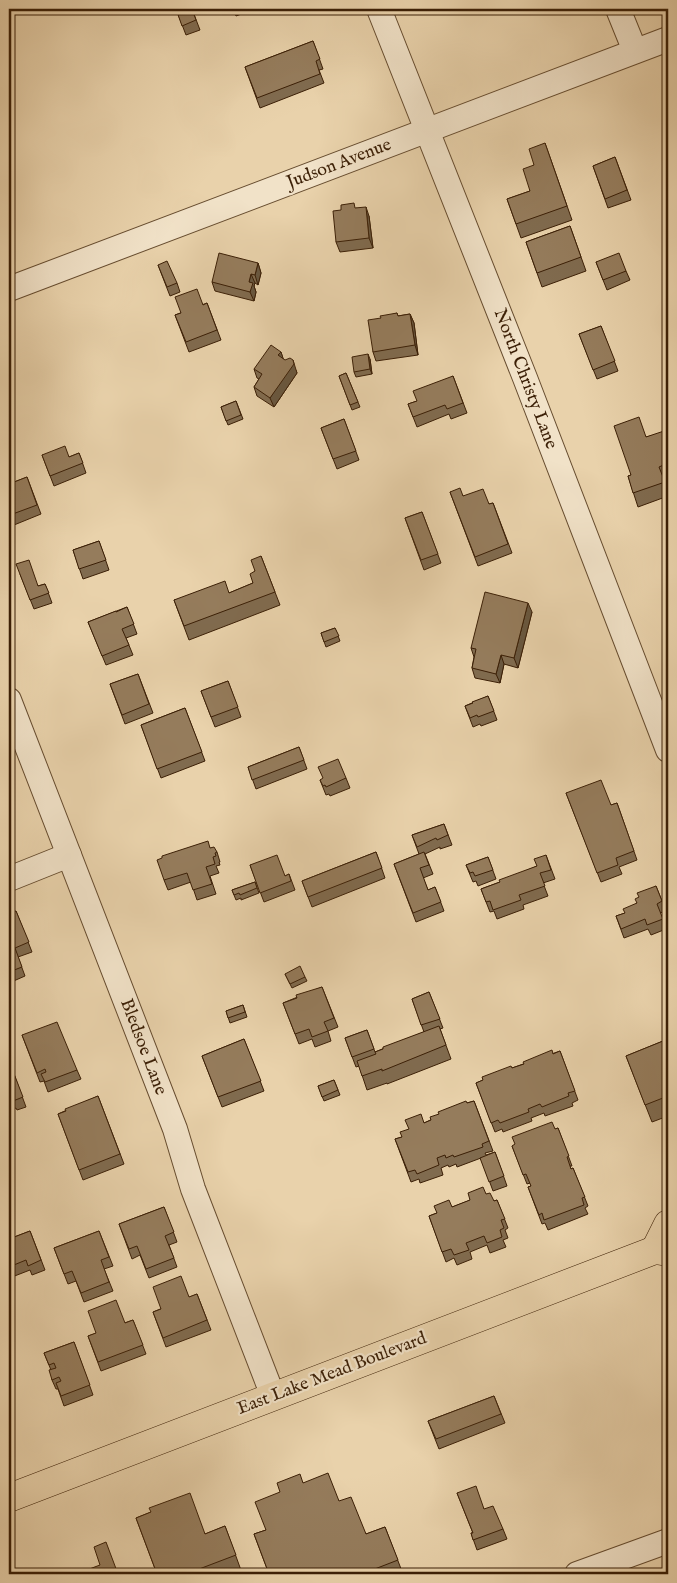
<svg xmlns="http://www.w3.org/2000/svg" width="677" height="1583" viewBox="0 0 677 1583" font-family="'IM FELL English',serif">
  <style>
    .lines { fill: none; stroke-linecap: round; stroke-linejoin: round }
    .minor-casing { stroke: #664c2f; stroke-width: 26 }
    .major-casing { stroke: #3b1f06; stroke-width: 29 }
    .minor { stroke: #f1e2c8; stroke-width: 24 }
    .major { stroke: #e9d2ab; stroke-width: 28 }
    .wall { fill: #806b4f; stroke: #3b1f06 }
    .shaded-wall { fill: #685740; stroke: #3b1f06 }
    .building { fill: #957c5c; stroke: #3b1f06 }
    .labels { text-anchor: middle; dominant-baseline: central; stroke-width: 4.5; stroke-linejoin: round; paint-order: stroke }
    .street-label { font-size: 18px; fill: #3b1f06; stroke: #f1e2c8 }
  </style>
  <rect width="100%" height="100%" fill="#e9d2ab"/>
  <filter id="stains"><feTurbulence type="fractalNoise" baseFrequency=".004" numOctaves="4"/><feColorMatrix values="0 0 0 0 .2 0 0 0 0 .09 0 0 0 0 .02 0 0 0 .5 -.17"/></filter>
  <radialGradient id="worn" r=".72"><stop offset=".6" stop-color="#630" stop-opacity="0"/><stop offset="1" stop-color="#630" stop-opacity=".3"/></radialGradient>
  <g class="lines">
    <defs>
      <g id="minor">
        <polyline points="379,9 525,378 668,750"/>
        <polyline points="618,9 635,51"/>
        <polyline points="9,289 668,39"/>
        <polyline points="9,700 175,1129 193,1189 273,1396"/>
        <polyline points="9,879 69,855"/>
        <polyline points="577,1574 668,1541"/>
      </g>
      <g id="major">
        <polyline points="655,1250 668,1224"/>
        <polyline points="9,1498 655,1250 668,1252"/>
      </g>
    </defs>
    <use href="#minor" class="minor-casing"/>
    <use href="#major" class="major-casing"/>
    <use href="#minor" class="minor"/>
    <use href="#major" class="major"/>
  </g>
  <g class="wall">
    <polygon points="176,9 193,9 192,9 200,30 186,35"/>
    <polygon points="233,9 255,9 236,16"/>
    <polygon points="313,41 323,69 319,70 324,83 260,108 245,67"/>
    <polygon points="545,143 572,220 521,238 507,199 530,191 534,165"/>
    <polygon points="615,157 631,200 608,208 593,166"/>
    <polygon points="356,208 369,216 373,248 340,252 336,242"/>
    <polygon points="570,226 586,271 542,287 526,242"/>
    <polygon points="596,262 626,271 630,280 607,290"/>
    <polygon points="258,263 261,273 258,285 255,283 254,286 256,292 254,301 215,291 212,282"/>
    <polygon points="158,265 177,283 180,292 170,296"/>
    <polygon points="207,303 221,340 189,352 175,315"/>
    <polygon points="397,313 398,316 410,314 414,323 418,355 376,361 373,352 381,318"/>
    <polygon points="601,326 618,371 597,379 579,334"/>
    <polygon points="281,352 283,359 296,370 297,373 274,407 257,396 254,387 259,379 257,378 254,369"/>
    <polygon points="370,359 372,374 356,377 354,372"/>
    <polygon points="346,373 360,407 352,410 339,376"/>
    <polygon points="453,376 467,413 451,419 449,414 417,427 408,404 417,401"/>
    <polygon points="236,401 243,419 228,425 221,407"/>
    <polygon points="344,419 359,460 337,469 321,428"/>
    <polygon points="668,432 668,479 664,480 668,492 668,496 638,507 628,476 631,475 646,437"/>
    <polygon points="79,453 86,473 54,486 42,455 69,457"/>
    <polygon points="27,477 41,514 14,525 12,521 9,522 9,484"/>
    <polygon points="450,492 489,504 493,503 512,553 478,566"/>
    <polygon points="422,512 441,563 424,570 405,518"/>
    <polygon points="99,541 109,570 83,579 73,550"/>
    <polygon points="261,556 280,605 189,640 174,600 229,593 253,583 255,571"/>
    <polygon points="20,574 38,586 45,584 52,603 34,609"/>
    <polygon points="127,607 137,634 126,638 133,655 106,665 88,622"/>
    <polygon points="532,612 518,668 504,664 500,683 475,678 472,668 474,657 471,648"/>
    <polygon points="335,628 340,641 326,647 321,633"/>
    <polygon points="138,674 153,713 125,724 110,684"/>
    <polygon points="228,681 241,717 215,727 201,691"/>
    <polygon points="488,696 497,720 481,726 480,724 473,727 465,706"/>
    <polygon points="185,708 205,761 161,778 141,725"/>
    <polygon points="299,747 307,769 256,789 248,767"/>
    <polygon points="346,778 350,788 330,796 329,794 326,795 320,780"/>
    <polygon points="566,793 611,805 617,803 637,860 619,867 622,874 601,882"/>
    <polygon points="444,824 452,845 440,849 440,847 425,854 433,874 423,878 428,890 435,887 444,911 416,922 394,864 419,854 412,835"/>
    <polygon points="211,848 217,852 220,862 219,862 220,865 216,866 219,873 210,876 216,894 197,900 191,882 168,890 164,880"/>
    <polygon points="376,852 385,878 312,907 302,881"/>
    <polygon points="546,855 555,879 543,883 548,896 523,905 524,909 497,919 494,911 490,912 481,889 500,882 537,866"/>
    <polygon points="488,857 496,879 478,886 476,881 473,882 466,865"/>
    <polygon points="250,865 285,876 289,874 295,890 264,902"/>
    <polygon points="255,882 259,893 241,900 241,898 236,900 232,890"/>
    <polygon points="656,886 666,911 660,913 666,929 651,935 648,929 624,938 616,916 625,913 637,903 639,897"/>
    <polygon points="16,911 32,952 18,957 25,976 9,983 9,914"/>
    <polygon points="285,974 305,977 307,981 292,988"/>
    <polygon points="322,987 338,1027 328,1031 331,1041 315,1047 312,1039 299,1044 283,1003"/>
    <polygon points="429,992 443,1028 440,1029 451,1059 387,1084 387,1083 367,1090 359,1066 356,1067 345,1038 367,1030 375,1052 424,1032 412,999"/>
    <polygon points="243,1005 247,1017 230,1023 226,1011"/>
    <polygon points="22,1035 77,1070 81,1079 48,1092 44,1081 40,1082"/>
    <polygon points="244,1039 264,1091 222,1107 202,1056"/>
    <polygon points="668,1039 668,1116 652,1122 626,1056"/>
    <polygon points="560,1051 578,1100 572,1103 573,1106 545,1116 544,1113 531,1118 532,1121 503,1132 502,1129 495,1132 476,1083 512,1068"/>
    <polygon points="11,1066 26,1107 17,1110 16,1108 11,1110 10,1107 9,1108 9,1067"/>
    <polygon points="334,1080 340,1095 324,1101 318,1086"/>
    <polygon points="98,1096 124,1164 83,1180 58,1114"/>
    <polygon points="474,1101 493,1151 485,1153 486,1155 495,1152 507,1186 493,1191 481,1158 457,1167 456,1164 449,1167 448,1165 441,1168 443,1175 420,1183 419,1179 411,1182 395,1139 402,1137 424,1123 467,1103"/>
    <polygon points="558,1128 572,1166 570,1166 571,1169 573,1168 588,1206 585,1208 588,1214 548,1230 545,1223 542,1224 528,1187 531,1186 530,1183 527,1184 512,1146"/>
    <polygon points="486,1194 494,1201 497,1200 508,1228 505,1230 508,1238 503,1240 506,1247 490,1253 487,1245 470,1252 472,1259 457,1265 454,1258 446,1262 429,1216"/>
    <polygon points="164,1207 177,1242 169,1245 177,1267 149,1278 140,1255 132,1259 119,1224"/>
    <polygon points="30,1231 45,1270 32,1275 30,1270 12,1277 14,1282 9,1284 9,1239"/>
    <polygon points="99,1231 113,1266 104,1269 113,1291 84,1302 76,1281 68,1284 54,1248"/>
    <polygon points="197,1294 211,1330 166,1347 153,1312"/>
    <polygon points="133,1320 146,1354 101,1371 88,1336"/>
    <polygon points="74,1342 93,1395 64,1406 58,1389 56,1389 52,1380 51,1370 44,1353"/>
    <polygon points="494,1396 505,1423 439,1449 428,1421"/>
    <polygon points="9,1421 11,1428 9,1429"/>
    <polygon points="303,1483 339,1501 366,1534 385,1527 403,1574 269,1574 254,1534 266,1530"/>
    <polygon points="457,1493 484,1509 503,1529 507,1539 477,1550 471,1533 473,1533"/>
    <polygon points="151,1512 205,1534 225,1526 242,1573 239,1574 157,1574 136,1518"/>
  </g>
  <g class="shaded-wall">
    <polygon points="366,207 369,216 373,248 369,238"/>
    <polygon points="258,263 261,273 258,285 255,275"/>
    <polygon points="251,274 255,283 254,286 256,292 254,301 250,292 249,282"/>
    <polygon points="410,314 414,323 418,355 415,345"/>
    <polygon points="281,352 284,361 278,355"/>
    <polygon points="368,354 370,359 372,374 370,369"/>
    <polygon points="293,360 297,373 274,407 270,398"/>
    <polygon points="528,603 532,612 518,668 514,658"/>
    <polygon points="501,655 504,664 500,683 496,674"/>
  </g>
  <g class="building">
    <polygon points="176,9 192,9 196,20 182,26"/>
    <polygon points="313,41 320,59 316,61 320,74 257,98 245,67"/>
    <polygon points="668,88 668,103 663,90"/>
    <polygon points="545,143 567,206 516,224 507,199 530,191 523,169 534,165 529,149"/>
    <polygon points="615,157 627,190 605,199 593,166"/>
    <polygon points="354,203 355,208 366,207 369,238 336,242 333,211 341,210 341,205"/>
    <polygon points="570,226 581,257 537,273 526,242"/>
    <polygon points="219,253 258,263 255,275 251,274 249,282 253,283 250,292 212,282"/>
    <polygon points="619,253 626,271 603,280 596,262"/>
    <polygon points="167,261 177,283 167,287 158,265"/>
    <polygon points="197,289 203,305 207,303 217,330 186,342 175,315 181,313 175,297"/>
    <polygon points="397,313 398,316 410,314 415,345 373,352 368,320 381,318 380,316"/>
    <polygon points="601,326 615,361 593,370 579,334"/>
    <polygon points="271,345 281,352 278,355 285,360 290,358 293,360 294,364 270,398 254,387 262,374 254,369"/>
    <polygon points="368,354 370,369 354,372 352,357"/>
    <polygon points="346,373 358,402 350,405 339,376"/>
    <polygon points="453,376 463,403 447,409 445,405 413,417 408,404 417,401 413,391"/>
    <polygon points="236,401 241,415 226,421 221,407"/>
    <polygon points="639,417 646,437 667,430 668,432 668,463 659,467 665,482 633,493 628,476 631,475 614,426"/>
    <polygon points="344,419 356,451 333,459 321,428"/>
    <polygon points="65,446 69,457 79,453 83,463 50,476 42,455"/>
    <polygon points="27,477 37,505 10,515 9,512 9,484"/>
    <polygon points="460,488 463,496 483,489 489,504 493,503 508,544 475,557 450,492"/>
    <polygon points="422,512 438,554 421,560 405,518"/>
    <polygon points="99,541 106,560 79,569 73,550"/>
    <polygon points="261,556 275,592 184,626 174,600 225,581 229,593 253,583 250,574 255,571 251,560"/>
    <polygon points="29,560 38,586 45,584 49,593 30,600 16,564"/>
    <polygon points="485,592 528,603 514,658 501,655 496,674 472,668 476,649 471,648"/>
    <polygon points="127,607 134,624 122,629 129,645 102,656 88,622 116,611 116,612"/>
    <polygon points="335,628 339,636 324,642 321,633"/>
    <polygon points="138,674 149,704 122,715 110,684"/>
    <polygon points="228,681 238,707 211,717 201,691"/>
    <polygon points="488,696 494,711 478,717 477,715 470,718 465,706 473,703 472,702"/>
    <polygon points="185,708 202,752 157,769 141,725"/>
    <polygon points="299,747 304,760 252,780 248,767"/>
    <polygon points="338,759 346,778 326,787 325,785 323,786 320,780 323,778 318,767"/>
    <polygon points="601,780 611,805 617,803 634,851 616,858 618,865 597,873 566,793"/>
    <polygon points="444,824 448,835 437,840 436,838 417,847 412,835"/>
    <polygon points="208,841 210,848 214,847 217,852 215,853 216,856 213,857 215,864 206,867 212,884 193,890 187,873 164,880 157,860 162,858 162,856"/>
    <polygon points="376,852 382,868 308,897 302,881"/>
    <polygon points="424,852 429,865 420,868 428,890 435,887 441,902 413,913 394,864"/>
    <polygon points="277,855 285,876 289,874 291,881 260,893 250,865"/>
    <polygon points="546,855 551,870 540,873 545,886 519,895 521,900 493,910 490,901 486,902 481,889 500,882 499,880 537,866 534,859"/>
    <polygon points="488,857 493,870 475,876 473,872 470,873 466,865"/>
    <polygon points="255,882 257,888 240,895 239,893 234,895 232,890"/>
    <polygon points="656,886 662,901 657,904 663,919 647,925 645,919 621,929 616,916 625,913 623,909 637,903 635,899 639,897 637,893"/>
    <polygon points="16,911 29,942 15,948 22,967 9,972 9,914"/>
    <polygon points="300,966 305,977 290,984 285,974"/>
    <polygon points="322,987 334,1018 324,1022 328,1031 312,1037 309,1029 295,1034 283,1003 297,998 296,995"/>
    <polygon points="429,992 440,1019 421,1025 412,999"/>
    <polygon points="243,1005 245,1012 228,1018 226,1011"/>
    <polygon points="57,1022 77,1070 45,1082 41,1074 46,1072 45,1069 37,1073 22,1035"/>
    <polygon points="439,1026 446,1045 382,1071 382,1069 362,1076 357,1061 376,1054 375,1052 383,1049 383,1047"/>
    <polygon points="367,1030 374,1049 352,1057 345,1038"/>
    <polygon points="244,1039 261,1081 218,1097 202,1056"/>
    <polygon points="668,1039 668,1096 645,1105 626,1056"/>
    <polygon points="552,1050 553,1054 560,1051 575,1091 568,1093 569,1096 542,1107 540,1104 528,1109 529,1112 500,1123 498,1120 491,1123 476,1083 483,1080 482,1077 511,1066 512,1068 524,1064 523,1062"/>
    <polygon points="11,1066 23,1097 13,1101 12,1099 9,1100 9,1067"/>
    <polygon points="334,1080 338,1090 322,1097 318,1086"/>
    <polygon points="98,1096 120,1154 79,1170 58,1114 66,1111 65,1109"/>
    <polygon points="466,1101 467,1103 474,1101 489,1141 482,1144 483,1147 454,1157 453,1155 446,1158 445,1155 437,1158 439,1165 417,1174 415,1170 408,1172 395,1139 402,1137 400,1132 409,1129 405,1120 421,1114 424,1123 431,1120 430,1117 439,1114 438,1112"/>
    <polygon points="552,1122 555,1129 558,1128 569,1156 567,1157 571,1169 573,1168 585,1197 582,1198 584,1205 544,1220 542,1213 539,1215 528,1187 531,1186 526,1174 523,1175 512,1146 515,1144 512,1137"/>
    <polygon points="495,1152 504,1176 489,1182 480,1158"/>
    <polygon points="483,1187 486,1194 490,1193 494,1201 497,1200 505,1219 501,1220 504,1228 500,1230 502,1237 487,1243 484,1236 466,1243 469,1250 454,1255 451,1249 442,1252 429,1216 437,1213 434,1206 449,1200 452,1207 470,1200 468,1193"/>
    <polygon points="164,1207 174,1232 165,1236 174,1258 146,1269 137,1246 129,1249 119,1224"/>
    <polygon points="30,1231 41,1260 28,1266 26,1260 9,1267 9,1239"/>
    <polygon points="99,1231 109,1257 101,1260 109,1282 81,1293 72,1271 64,1274 54,1248"/>
    <polygon points="181,1276 189,1297 197,1294 207,1320 163,1338 153,1312 161,1309 153,1287"/>
    <polygon points="116,1300 125,1323 133,1320 143,1345 98,1362 88,1336 96,1333 88,1311"/>
    <polygon points="74,1342 90,1385 61,1396 56,1383 61,1381 59,1377 52,1380 49,1370 56,1368 54,1363 49,1365 44,1353"/>
    <polygon points="494,1396 501,1414 436,1439 428,1421"/>
    <polygon points="328,1473 339,1501 351,1497 366,1534 385,1527 398,1560 367,1572 368,1574 269,1574 254,1534 266,1530 255,1502 280,1492 277,1483 300,1474 303,1483"/>
    <polygon points="476,1486 484,1509 493,1506 503,1529 473,1540 471,1533 473,1533 457,1493"/>
    <polygon points="190,1493 205,1534 225,1526 236,1555 186,1574 157,1574 136,1518 151,1512 149,1508"/>
    <polygon points="106,1542 118,1574 76,1574 100,1565 94,1547"/>
  </g>
  <g class="labels">
    <g class="street-label">
      <text transform="translate(339 164) rotate(-21)">Judson Avenue</text>
      <text transform="translate(525 379) rotate(69)">North Christy Lane</text>
      <text transform="translate(143 1047) rotate(69)">Bledsoe Lane</text>
      <text transform="translate(332 1374) rotate(-21)">East Lake Mead Boulevard</text>
    </g>
  </g>
  <rect width="677" height="1583" fill="none" stroke="#e9d2ab" stroke-width="30"/>
  <rect x="10" y="10" width="657" height="1563" fill="none" stroke="#3b1f06" stroke-width="2.5"/>
  <rect x="15" y="15" width="647" height="1553" fill="none" stroke="#3b1f06"/>
  <rect width="100%" height="100%" filter="url(#stains)"/>
  <rect width="100%" height="100%" fill="url(#worn)"/>
</svg>
